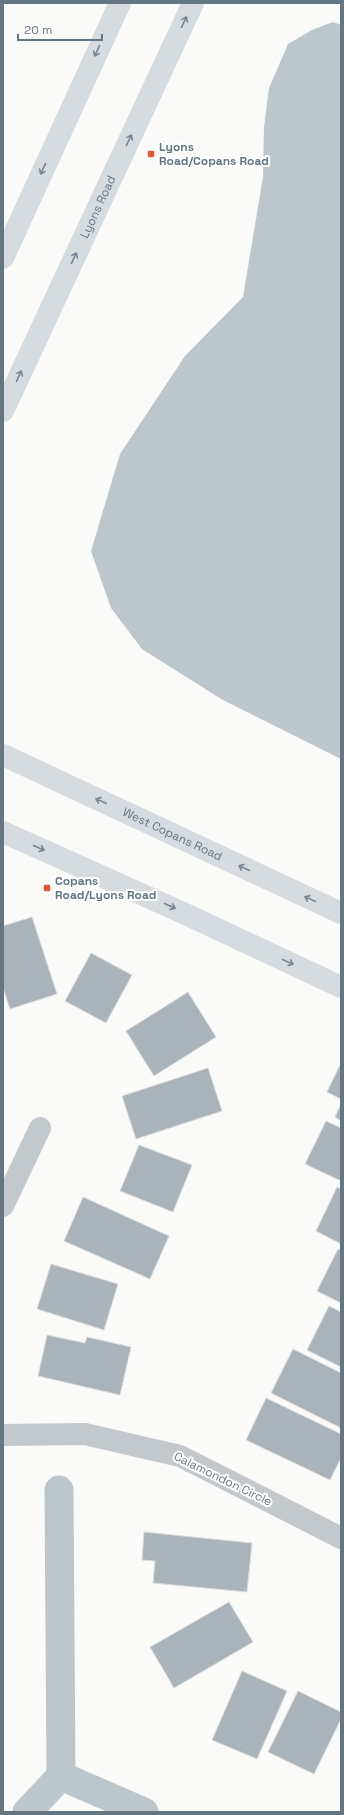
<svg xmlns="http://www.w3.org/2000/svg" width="344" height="1815" viewBox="0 0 344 1815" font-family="'Space Grotesk',sans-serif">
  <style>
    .water { fill: #bbc7cb }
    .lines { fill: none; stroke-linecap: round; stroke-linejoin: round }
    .canal { stroke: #bbc7cb; stroke-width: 29 }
    .building { fill: #aab3b9; stroke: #dcdcda }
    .street { stroke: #c3c8cc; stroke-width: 22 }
    .secondary { stroke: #d6dbdf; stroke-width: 22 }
    .primary { stroke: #d6dbdf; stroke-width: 22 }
    .oneway { stroke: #768591 }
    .poi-dot { fill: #e4572e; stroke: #fff; stroke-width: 1.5 }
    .labels { text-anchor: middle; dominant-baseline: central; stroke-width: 4; stroke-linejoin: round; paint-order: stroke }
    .poi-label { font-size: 12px; font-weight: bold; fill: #657683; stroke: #fff; text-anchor: start }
    .street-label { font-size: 12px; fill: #657683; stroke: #fff }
  </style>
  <rect width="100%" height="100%" fill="#fafaf8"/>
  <polygon class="water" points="333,22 341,25 341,759 221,699 142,649 111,608 91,551 120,454 185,356 243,297 263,177 264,127 269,88 288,44 312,30"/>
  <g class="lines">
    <g class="canal">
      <polyline points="59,1490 61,1776 144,1812"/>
      <polyline points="27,1812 61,1776"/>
    </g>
  </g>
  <g class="building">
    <polygon points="32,917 57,994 10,1009 3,988 3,926"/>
    <polygon points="91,953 132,975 106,1023 65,1001"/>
    <polygon points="188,992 216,1037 154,1076 126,1031"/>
    <polygon points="340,1065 341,1066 341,1099 327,1092"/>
    <polygon points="208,1068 222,1111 136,1139 122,1096"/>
    <polygon points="341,1104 341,1121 335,1117"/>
    <polygon points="326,1121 341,1128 341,1181 305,1164"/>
    <polygon points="139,1145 192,1165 173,1212 120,1191"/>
    <polygon points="337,1187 341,1189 341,1244 316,1231"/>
    <polygon points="83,1197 169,1236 150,1279 64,1241"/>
    <polygon points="338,1249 341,1250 341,1303 317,1291"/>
    <polygon points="51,1264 118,1284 104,1330 37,1309"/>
    <polygon points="329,1306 341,1312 341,1367 307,1350"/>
    <polygon points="47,1335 85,1343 87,1337 131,1347 120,1395 38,1376"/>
    <polygon points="293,1349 341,1373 341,1428 271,1393"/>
    <polygon points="266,1398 341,1434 341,1458 330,1480 246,1440"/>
    <polygon points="144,1532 252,1543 247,1592 153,1583 155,1561 142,1560"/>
    <polygon points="229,1602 253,1642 174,1688 150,1647"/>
    <polygon points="242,1671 287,1691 257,1759 212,1740"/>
    <polygon points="298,1691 341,1712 341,1719 314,1774 268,1752"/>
  </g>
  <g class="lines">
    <g class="street">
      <polyline points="3,1206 40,1128"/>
      <polyline points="3,1435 85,1434 180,1456 341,1538"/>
    </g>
    <g class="secondary">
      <path id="s1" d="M 3,755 L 341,913"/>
      <polyline points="3,832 181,912 341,987"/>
    </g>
    <g class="primary">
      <polyline points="3,258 120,3"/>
      <path id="s2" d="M 3,411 L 193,3"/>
    </g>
  </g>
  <defs><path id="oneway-shaft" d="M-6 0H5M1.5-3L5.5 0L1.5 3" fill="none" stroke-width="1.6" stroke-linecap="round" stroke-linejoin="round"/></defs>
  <g class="oneway">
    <use href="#oneway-shaft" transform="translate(184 22) rotate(-65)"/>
    <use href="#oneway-shaft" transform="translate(97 51) rotate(115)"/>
    <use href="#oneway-shaft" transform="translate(129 140) rotate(-65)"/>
    <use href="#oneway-shaft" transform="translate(43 169) rotate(115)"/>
    <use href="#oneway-shaft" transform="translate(74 258) rotate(-65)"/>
    <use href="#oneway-shaft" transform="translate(19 376) rotate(-65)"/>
    <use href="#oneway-shaft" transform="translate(101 801) rotate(-155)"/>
    <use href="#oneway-shaft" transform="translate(39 848) rotate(24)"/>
    <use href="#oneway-shaft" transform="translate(244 868) rotate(-155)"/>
    <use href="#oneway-shaft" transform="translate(310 899) rotate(-155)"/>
    <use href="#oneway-shaft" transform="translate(170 906) rotate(24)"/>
    <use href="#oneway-shaft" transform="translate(288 962) rotate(25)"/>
  </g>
  <g class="poi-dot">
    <rect x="147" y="150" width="8" height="8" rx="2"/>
    <rect x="43" y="884" width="8" height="8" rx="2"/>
  </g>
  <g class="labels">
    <g class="poi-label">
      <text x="159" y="147">Lyons<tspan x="159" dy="14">Road/Copans Road</tspan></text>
      <text x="55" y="881">Copans<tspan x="55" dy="14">Road/Lyons Road</tspan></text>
    </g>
    <g class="street-label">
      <text stroke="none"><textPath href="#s2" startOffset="225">Lyons Road</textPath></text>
      <text stroke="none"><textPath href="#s1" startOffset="187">West Copans Road</textPath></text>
      <text transform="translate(223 1479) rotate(26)">Calamondon Circle</text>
    </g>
  </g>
  <rect width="344" height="1815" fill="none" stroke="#657683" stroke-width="8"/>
  <path d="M18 34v6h84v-6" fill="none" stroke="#657683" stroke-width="2"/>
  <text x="24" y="34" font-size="12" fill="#657683" stroke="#ffffff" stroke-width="3" paint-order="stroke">20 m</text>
</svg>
